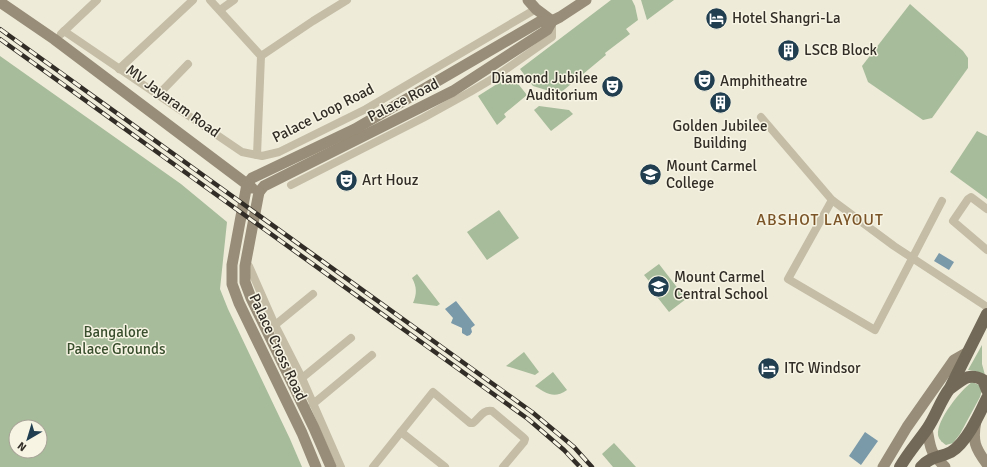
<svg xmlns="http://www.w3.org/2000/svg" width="987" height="467" viewBox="0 0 987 467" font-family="Signika,sans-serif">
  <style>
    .green { fill: #a7bc9a; fill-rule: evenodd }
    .water { fill: #7a99a9 }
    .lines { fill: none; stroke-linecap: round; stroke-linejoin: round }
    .street { stroke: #c5bda6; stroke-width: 8 }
    .secondary { stroke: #988d78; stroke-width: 11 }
    .primary { stroke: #736958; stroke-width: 12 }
    .rail-casing { stroke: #322d26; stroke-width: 4.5 }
    .rail { stroke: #f7f4e4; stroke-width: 3; stroke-dasharray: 9; stroke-linecap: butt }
    .labels { text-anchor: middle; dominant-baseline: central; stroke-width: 3; stroke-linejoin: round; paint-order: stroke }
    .poi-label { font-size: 15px; fill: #322d26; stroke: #f7f4e4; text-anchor: start }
    .street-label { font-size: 15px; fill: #322d26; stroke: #f7f4e4 }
    .park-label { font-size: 15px; fill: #384e2c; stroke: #f7f4e4 }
    .neighbourhood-label { font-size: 16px; letter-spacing: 1px; fill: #7a5326; stroke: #f7f4e4 }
  </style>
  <rect width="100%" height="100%" fill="#eeebd9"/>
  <g class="green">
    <polygon points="611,0 632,0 635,6 638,20 626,29 630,34 605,53 606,55 559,94 533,86 520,69"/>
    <polygon points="641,0 674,0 647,20"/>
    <polygon points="910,4 963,51 968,58 968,68 932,118 923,120 868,82 862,66"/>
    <path d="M 0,56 L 181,184 L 227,222 L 220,289 L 228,309 L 290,439 L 302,467 L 0,467 ZM 16,427 L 40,427 L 40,451 L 16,451 Z"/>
    <polygon points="511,75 527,95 504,114 506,117 497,125 478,96"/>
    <polygon points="539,106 569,110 573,114 551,131 534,110"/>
    <polygon points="977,131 987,136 987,199 950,172"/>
    <polygon points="499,210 519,238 487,260 467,232"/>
    <polygon points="659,264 686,299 669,312 654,293 657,291 644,275"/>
    <path d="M 417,274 L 440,304 L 437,306 L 413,303 C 417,294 417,287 412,278 Z"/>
    <polygon points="982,345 982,364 985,375 975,371 968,370"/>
    <polygon points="524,352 539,372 535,375 506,366"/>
    <path d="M 553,372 L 567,390 C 554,399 547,394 535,386 Z"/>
    <path d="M 972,382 L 979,385 L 982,390 L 980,397 L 960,434 L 953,443 L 946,445 C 943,443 939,440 938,435 C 936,420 961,390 972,382 Z"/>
    <polygon points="614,443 636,467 613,467 602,454"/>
  </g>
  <g class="water">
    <polygon points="939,253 954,262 949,270 934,261"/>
    <polygon points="456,301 475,325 471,328 472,332 470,335 467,336 462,333 462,328 451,323 453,318 445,309"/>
    <polygon points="865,432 878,441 861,465 849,456"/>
  </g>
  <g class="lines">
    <g class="street">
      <polyline points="210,0 261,56 257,155"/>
      <polyline points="220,10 234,0"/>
      <polyline points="64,31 242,152 262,156 279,152 366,109 536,9"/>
      <polyline points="61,34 97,0"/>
      <polyline points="261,56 313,21 347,0"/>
      <polyline points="119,69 193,0"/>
      <polyline points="158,95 188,64"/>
      <polyline points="761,117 832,200 894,246 987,307"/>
      <polyline points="291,185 423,118 470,92 492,79 552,37 552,22"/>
      <polyline points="832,200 788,279 875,330 942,201"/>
      <polyline points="987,209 971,197 968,199 953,221 987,250"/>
      <polyline points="249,266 275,325 302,378 341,467"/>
      <polyline points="275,325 313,294"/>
      <polyline points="302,378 351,338"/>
      <polyline points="313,404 372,355"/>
      <polyline points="401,432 445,467"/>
      <path d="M 373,467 L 433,392 L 470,423 L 473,423 C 479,419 483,409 492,411 L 523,437 L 525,439 L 524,442 L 503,467"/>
    </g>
    <g class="secondary">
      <polyline points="528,0 536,9 552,21"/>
      <polyline points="0,2 54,39 252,188"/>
      <polyline points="259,192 264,186 453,91 547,30 552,21"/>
      <polyline points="259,192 245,266 245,282 251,298 314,428 331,467"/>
      <path d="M 976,421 C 972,441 975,448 987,464"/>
      <path d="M 927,429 C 931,449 929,451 945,467"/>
      <polyline points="316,467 302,433 239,303 232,284 232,265 247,184 252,178 355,129 539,22 552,21 560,17 586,0"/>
      <polyline points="883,467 907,427 954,360 968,352"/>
    </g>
    <g class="primary">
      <path d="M 951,388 C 962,380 969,372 983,380 L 987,390"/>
      <path d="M 900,467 C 908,453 918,442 927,429 C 936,416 940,401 950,388 L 987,314"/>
      <path d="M 921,467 C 931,456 939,458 951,452 C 967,442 979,415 987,398"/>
    </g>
    <defs>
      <g id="rail">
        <polyline points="0,29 532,412 574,447 592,467"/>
        <polyline points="0,39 528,419 564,450 580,467"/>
      </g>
    </defs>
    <use href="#rail" class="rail-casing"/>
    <use href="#rail" class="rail"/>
  </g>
  <defs>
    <symbol id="hotel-disc" viewBox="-11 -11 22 22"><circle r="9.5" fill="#203e4f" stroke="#f7f4e4"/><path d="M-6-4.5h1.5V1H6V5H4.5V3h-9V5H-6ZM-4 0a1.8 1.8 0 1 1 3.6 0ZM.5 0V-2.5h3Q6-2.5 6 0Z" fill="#fff"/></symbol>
    <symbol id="building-disc" viewBox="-11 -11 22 22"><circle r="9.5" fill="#203e4f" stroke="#f7f4e4"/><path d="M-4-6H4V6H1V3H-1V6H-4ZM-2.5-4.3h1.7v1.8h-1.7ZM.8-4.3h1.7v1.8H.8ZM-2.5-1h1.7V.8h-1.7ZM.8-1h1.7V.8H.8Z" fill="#fff"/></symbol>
    <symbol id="theatre-disc" viewBox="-11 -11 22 22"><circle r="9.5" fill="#203e4f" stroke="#f7f4e4"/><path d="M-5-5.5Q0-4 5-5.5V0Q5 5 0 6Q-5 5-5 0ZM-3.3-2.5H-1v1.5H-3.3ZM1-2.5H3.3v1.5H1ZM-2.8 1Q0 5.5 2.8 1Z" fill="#fff"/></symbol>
    <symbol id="university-disc" viewBox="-11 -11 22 22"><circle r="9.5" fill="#203e4f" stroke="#f7f4e4"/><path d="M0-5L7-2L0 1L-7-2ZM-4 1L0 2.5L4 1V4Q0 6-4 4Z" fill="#fff"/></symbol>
    <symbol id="school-disc" viewBox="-11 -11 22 22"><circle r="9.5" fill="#203e4f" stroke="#f7f4e4"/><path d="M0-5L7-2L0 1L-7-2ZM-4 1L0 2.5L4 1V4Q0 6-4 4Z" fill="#fff"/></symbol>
  </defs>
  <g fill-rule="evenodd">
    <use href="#hotel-disc" x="704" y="6" width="25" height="25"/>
    <use href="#building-disc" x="776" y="38" width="25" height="25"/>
    <use href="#theatre-disc" x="692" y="68" width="25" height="25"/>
    <use href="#theatre-disc" x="600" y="74" width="25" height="25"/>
    <use href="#building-disc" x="708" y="90" width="25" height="25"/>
    <use href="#university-disc" x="638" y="162" width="25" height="25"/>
    <use href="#theatre-disc" x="334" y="168" width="25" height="25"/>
    <use href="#school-disc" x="646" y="274" width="25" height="25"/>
    <use href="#hotel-disc" x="756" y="356" width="25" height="25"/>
  </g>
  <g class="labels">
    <g class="poi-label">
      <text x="732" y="18">Hotel Shangri-La</text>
      <text x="804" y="50">LSCB Block</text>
      <text x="598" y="78" text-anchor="end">Diamond Jubilee<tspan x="598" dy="17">Auditorium</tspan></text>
      <text x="720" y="81">Amphitheatre</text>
      <text x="720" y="126" text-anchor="middle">Golden Jubilee<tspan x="720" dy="17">Building</tspan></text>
      <text x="666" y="166">Mount Carmel<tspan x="666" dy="17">College</tspan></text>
      <text x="362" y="180">Art Houz</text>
      <text x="674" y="277">Mount Carmel<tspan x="674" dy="17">Central School</tspan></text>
      <text x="784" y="368">ITC Windsor</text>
    </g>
    <g class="street-label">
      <text transform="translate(403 100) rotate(-27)">Palace Road</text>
      <text transform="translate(173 101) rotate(36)">MV Jayaram Road</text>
      <text transform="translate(323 113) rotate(-27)">Palace Loop Road</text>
      <text transform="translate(278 347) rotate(65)">Palace Cross Road</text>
    </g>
    <g class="park-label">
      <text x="116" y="332">Bangalore<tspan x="116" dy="17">Palace Grounds</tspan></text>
    </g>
    <g class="neighbourhood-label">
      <text x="820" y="220">ABSHOT LAYOUT</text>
    </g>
  </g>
  <g transform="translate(28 439) rotate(218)"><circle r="19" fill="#f7f4e4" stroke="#a8a498"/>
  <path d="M0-3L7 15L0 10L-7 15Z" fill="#203e4f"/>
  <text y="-6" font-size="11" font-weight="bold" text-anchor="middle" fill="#322d26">N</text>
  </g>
</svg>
